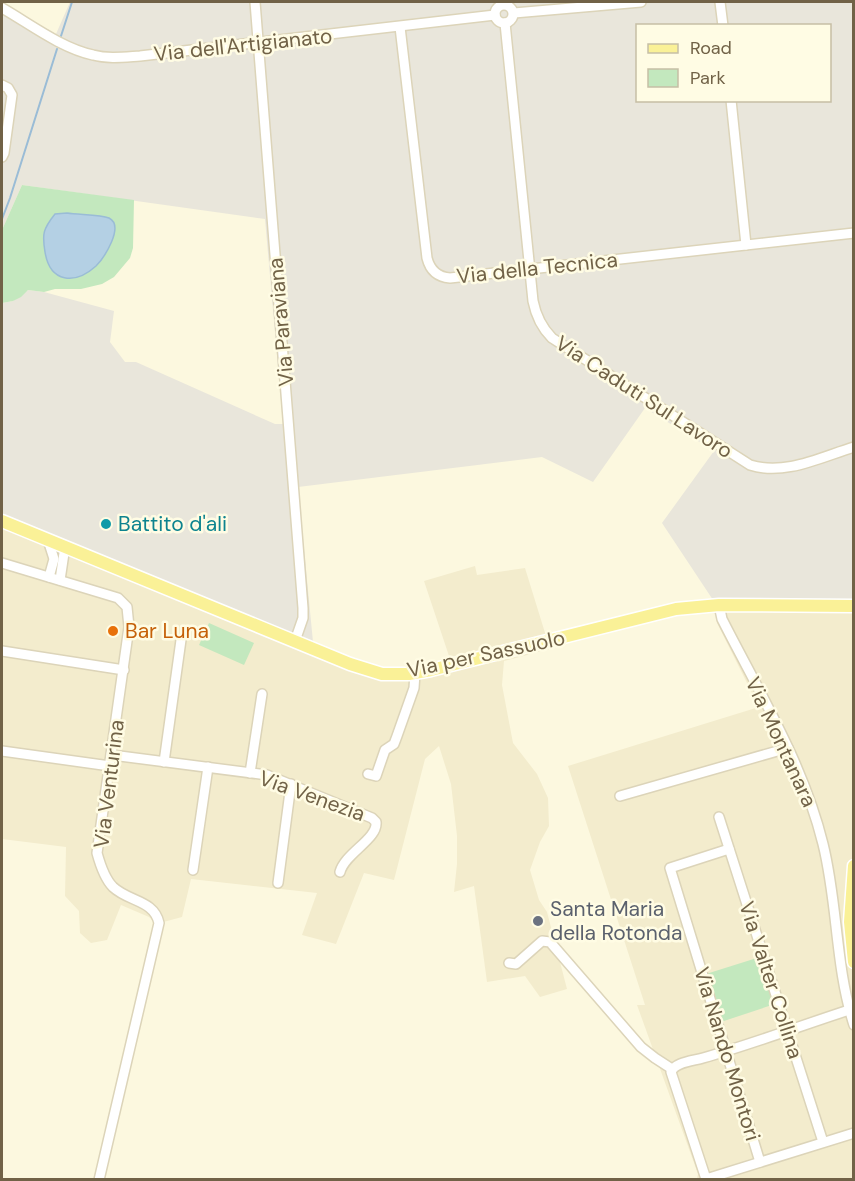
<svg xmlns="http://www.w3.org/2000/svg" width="855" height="1181" viewBox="0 0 855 1181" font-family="'DM Sans',sans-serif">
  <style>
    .residential { fill: #f3eccd }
    .industrial { fill: #e9e6db; fill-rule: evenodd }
    .green { fill: #c3e8be }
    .water { fill: #b4d0e4; stroke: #9abcd6; stroke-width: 1.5 }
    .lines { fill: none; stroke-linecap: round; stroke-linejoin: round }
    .stream { stroke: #9abcd6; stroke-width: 2 }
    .minor-casing { stroke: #dcd4b9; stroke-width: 12 }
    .major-casing { stroke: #fff; stroke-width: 15 }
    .minor { stroke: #fff; stroke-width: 9 }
    .major { stroke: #faf197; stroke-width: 12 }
    .culture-dot { fill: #0f9aa8; stroke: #fffce4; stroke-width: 2 }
    .food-dot { fill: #e8710a; stroke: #fffce4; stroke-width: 2 }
    .worship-dot { fill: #6b7280; stroke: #fffce4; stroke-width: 2 }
    .labels { text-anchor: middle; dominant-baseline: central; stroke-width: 5; stroke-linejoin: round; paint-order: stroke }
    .street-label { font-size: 21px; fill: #716247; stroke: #fffce4 }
    .culture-label { font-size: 21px; fill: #0d838f; stroke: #fffce4; text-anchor: start }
    .food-label { font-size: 21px; fill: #c56008; stroke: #fffce4; text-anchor: start }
    .worship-label { font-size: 21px; fill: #5b616d; stroke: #fffce4; text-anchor: start }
  </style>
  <rect width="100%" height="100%" fill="#fcf8df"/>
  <g class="residential">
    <polygon points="2,515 313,642 364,665 387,671 416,670 451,662 424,581 475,566 477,575 525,568 550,649 504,661 502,685 513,743 537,774 548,798 549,826 540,842 530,870 539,900 547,912 567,989 540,997 525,976 487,982 474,886 454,892 457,864 457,836 451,784 439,746 425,759 394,880 364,873 336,944 302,935 317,893 191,879 182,917 156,924 149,917 121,905 107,940 91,943 80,933 79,911 65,896 66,847 2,839"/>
    <polygon points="715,603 853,604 853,1179 697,1179 698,1174 637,1005 645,1005 568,766 759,707 717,623"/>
  </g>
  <path class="industrial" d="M 70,2 L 853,2 L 853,604 L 715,603 L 662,523 L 714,451 L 645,408 L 593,482 L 542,457 L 298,487 L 313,642 L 2,515 L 2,303 L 13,301 L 28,290 L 44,292 L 114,311 L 110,342 L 125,362 L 136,362 L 275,424 L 283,424 L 265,219 L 22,185 L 2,230 L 2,3 L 56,34 ZM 638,26 L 830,26 L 830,100 L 638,100 Z"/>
  <g class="green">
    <polygon points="22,185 134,200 133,248 130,258 114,277 102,284 81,289 55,289 44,292 28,290 21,297 13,301 2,303 2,230"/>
    <polygon points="209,623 254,643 244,665 199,645"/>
    <polygon points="760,957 775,1004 721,1022 706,974"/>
  </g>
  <path class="water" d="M 67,213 C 78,215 100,214 109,218 C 125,226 104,258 96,266 C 75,285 50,283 45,252 C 42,234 43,229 55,214 Z"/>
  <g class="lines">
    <g class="stream">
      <polyline points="61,36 72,2"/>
      <polyline points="2,219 10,198 57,49"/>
    </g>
    <defs>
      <g id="minor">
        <polyline points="255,2 303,608 303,618 295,641"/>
        <polyline points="720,2 723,26"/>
        <circle cx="504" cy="14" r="9"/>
        <path d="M 2,8 C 30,24 61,48 93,55 C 108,59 124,57 140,56 L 495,15"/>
        <polyline points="514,13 641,2"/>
        <path d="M 505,23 L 533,301 C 536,316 541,327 552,338 L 750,465 C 785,476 821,457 854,447"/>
        <path d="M 400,27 L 427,258 C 430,270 437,277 450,278 L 854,233"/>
        <polyline points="2,85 8,88 12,95 4,153 2,157"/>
        <polyline points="731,100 746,245"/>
        <polyline points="48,540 54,559 49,577"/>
        <path d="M 2,563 L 118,598 L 127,607 L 129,627 L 97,853 C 100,864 105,879 113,887 C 129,902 154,900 159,923 L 99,1180"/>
        <polyline points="60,580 64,553 67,548"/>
        <path d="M 719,605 L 722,619 C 759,692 803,763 823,844 C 838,904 835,966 854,1025"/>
        <polyline points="2,651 124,670"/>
        <polyline points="2,751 110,766"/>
        <path d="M 112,755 L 267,775 L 372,818 L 376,822 C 378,839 345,853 340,872"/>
        <polyline points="164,762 181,640"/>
        <polyline points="250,773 262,694"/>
        <polyline points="368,774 376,776 385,750 394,744 397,736 414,688 415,673"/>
        <polyline points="620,796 788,748"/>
        <polyline points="719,817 823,1142"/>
        <polyline points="729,849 670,868 760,1162"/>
        <polyline points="193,870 208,767"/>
        <polyline points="278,883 291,784"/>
        <polyline points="509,963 516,964 542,941 550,942 641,1047 655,1058 672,1069"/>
        <path d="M 849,1010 C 800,1026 752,1044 703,1058 C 693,1061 675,1062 671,1072 L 706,1179 L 854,1133"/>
      </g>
      <g id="major">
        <polyline points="2,521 350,664 382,674 409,674 431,670 676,609 719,605 854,606"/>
        <polyline points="854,866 850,922 854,962"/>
      </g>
    </defs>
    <use href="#minor" class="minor-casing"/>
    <use href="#major" class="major-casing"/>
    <use href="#minor" class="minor"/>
    <use href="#major" class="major"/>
  </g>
  <circle class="culture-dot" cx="106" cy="524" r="6"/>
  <circle class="food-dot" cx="113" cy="631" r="6"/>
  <circle class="worship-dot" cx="538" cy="921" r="6"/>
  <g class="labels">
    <g class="street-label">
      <text transform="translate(243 45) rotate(-6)">Via dell'Artigianato</text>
      <text transform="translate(537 268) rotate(-6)">Via della Tecnica</text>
      <text transform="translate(281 322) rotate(-95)">Via Paraviana</text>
      <text transform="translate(644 397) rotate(33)">Via Caduti Sul Lavoro</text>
      <text transform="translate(486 654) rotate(-12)">Via per Sassuolo</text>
      <text transform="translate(781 742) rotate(65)">Via Montanara</text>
      <text transform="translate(109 784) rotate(-83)">Via Venturina</text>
      <text transform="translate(312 796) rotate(20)">Via Venezia</text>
      <text transform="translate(771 980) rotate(72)">Via Valter Collina</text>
      <text transform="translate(727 1054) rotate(73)">Via Nando Montori</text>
    </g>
    <g class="culture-label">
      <text x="118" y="524">Battito d'ali</text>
    </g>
    <g class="food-label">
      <text x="125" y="631">Bar Luna</text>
    </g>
    <g class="worship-label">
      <text x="550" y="909">Santa Maria<tspan x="550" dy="24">della Rotonda</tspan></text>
    </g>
  </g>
  <rect width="855" height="1181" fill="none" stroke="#716247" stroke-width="6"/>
  <rect x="636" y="24" width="195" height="78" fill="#fffce4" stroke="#c6bea5" stroke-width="1.5"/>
  <rect x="648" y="44" width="30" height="9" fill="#faf197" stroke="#c6bea5" stroke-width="1.5"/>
  <text x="690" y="54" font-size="18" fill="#716247">Road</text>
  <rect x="648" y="69" width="30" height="18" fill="#c3e8be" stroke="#c6bea5" stroke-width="1.5"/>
  <text x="690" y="84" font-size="18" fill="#716247">Park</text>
</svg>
